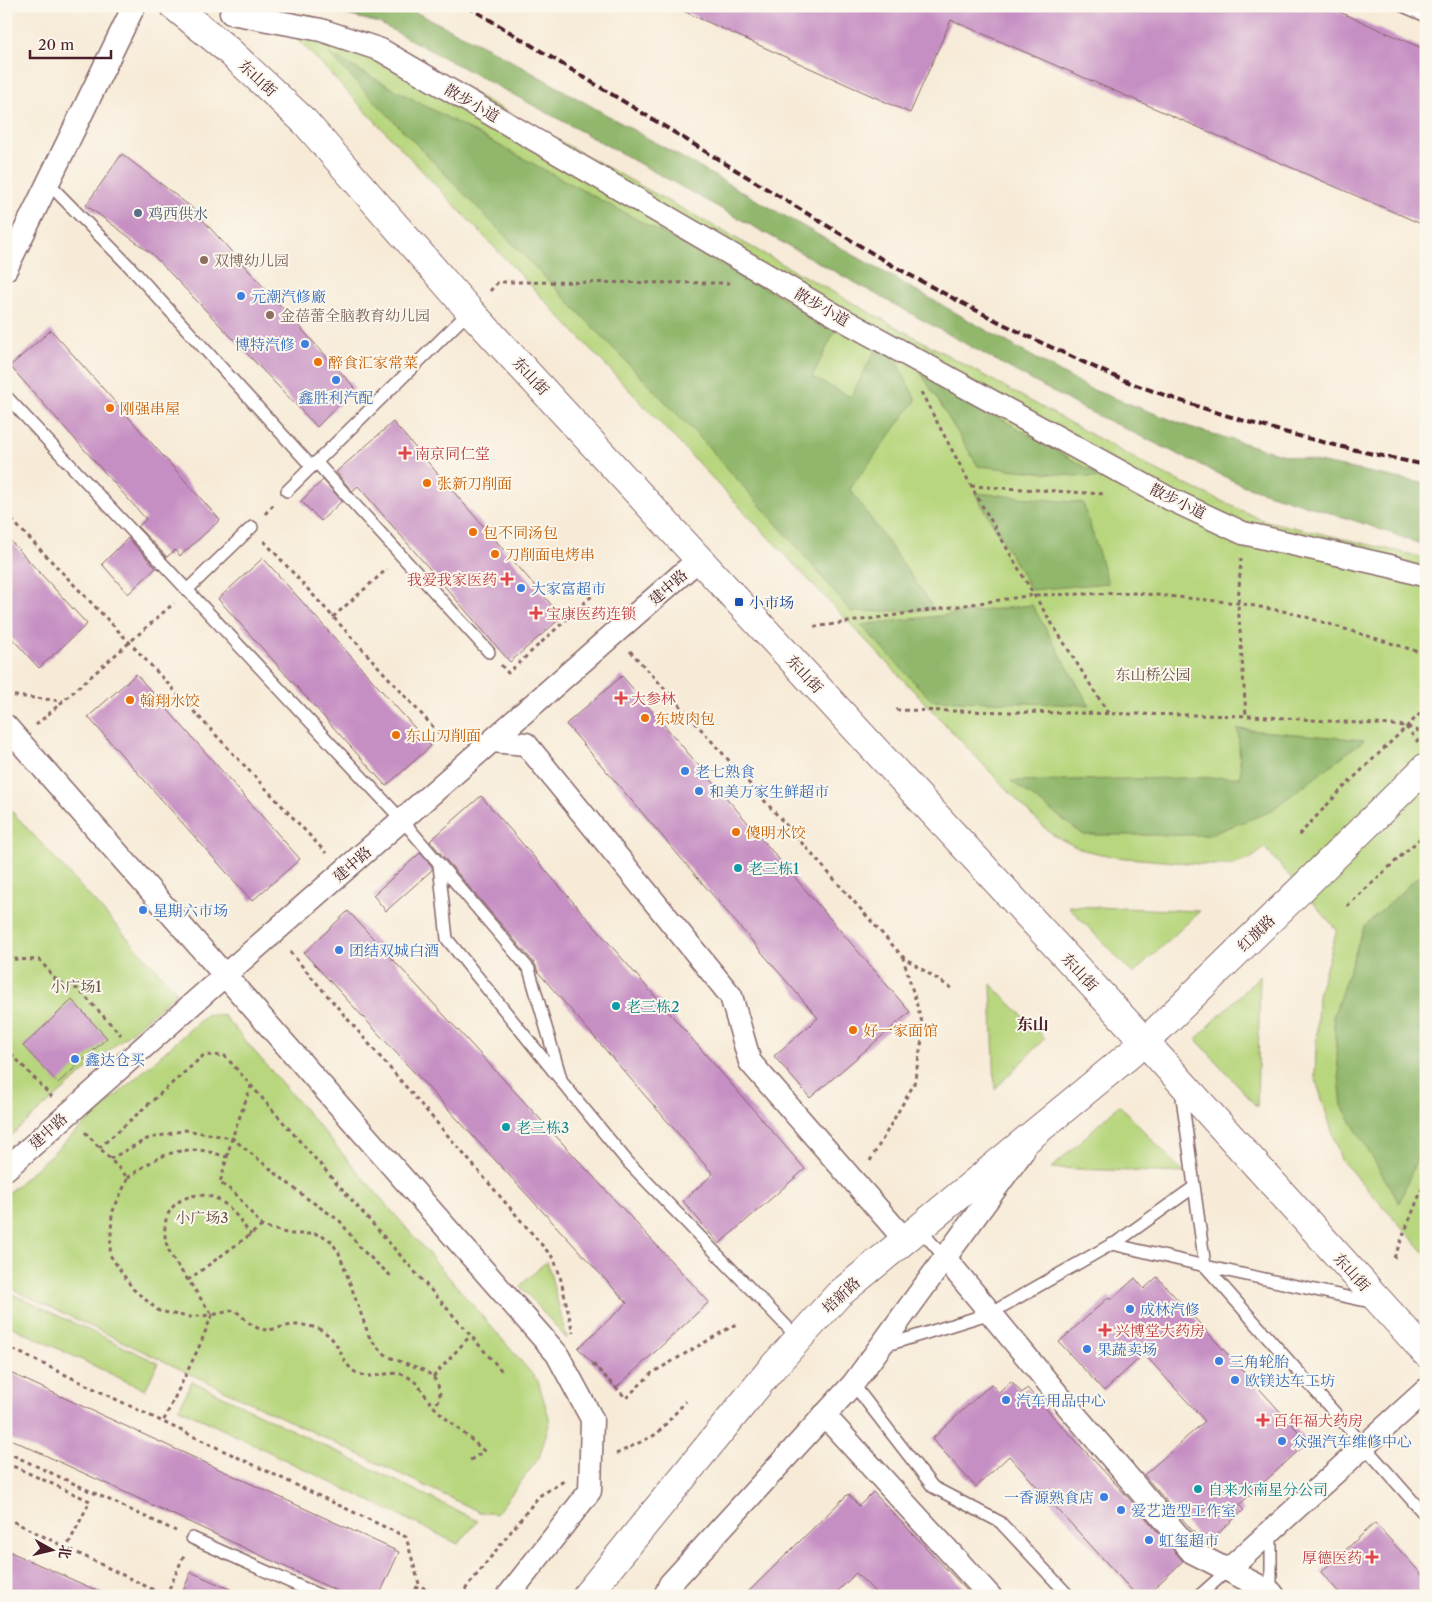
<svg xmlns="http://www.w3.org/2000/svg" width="1432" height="1602" viewBox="0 0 1432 1602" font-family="'Libre Caslon Text','Noto Serif SC',serif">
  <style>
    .green { fill: #b7d67d; stroke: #807a54 }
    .forest { fill: #91b76c; stroke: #6e6b4c }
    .building { fill: #c68fc3 }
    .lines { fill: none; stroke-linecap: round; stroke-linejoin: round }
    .lane-casing { stroke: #876668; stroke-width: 14 }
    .street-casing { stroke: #876668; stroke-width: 25 }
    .secondary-casing { stroke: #876668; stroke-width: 30 }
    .path { stroke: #876668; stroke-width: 3; stroke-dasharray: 4 4; stroke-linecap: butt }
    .lane { stroke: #fff; stroke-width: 11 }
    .street { stroke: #fff; stroke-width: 22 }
    .secondary { stroke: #fff; stroke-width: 28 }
    .rail { stroke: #4a1f2b; stroke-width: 4; stroke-dasharray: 8 4; stroke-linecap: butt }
    .service-dot { fill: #5c6f8a; stroke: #fbf7ec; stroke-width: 2 }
    .education-dot { fill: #8d6e63; stroke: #fbf7ec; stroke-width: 2 }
    .shop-dot { fill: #3f7fe0; stroke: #fbf7ec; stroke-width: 2 }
    .food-dot { fill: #e8710a; stroke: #fbf7ec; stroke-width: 2 }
    .health-dot { fill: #e0444e; stroke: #fbf7ec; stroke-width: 2 }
    .transit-dot { fill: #1a4fb4; stroke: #fbf7ec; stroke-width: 2 }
    .culture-dot { fill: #0f9aa8; stroke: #fbf7ec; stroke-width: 2 }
    .labels { text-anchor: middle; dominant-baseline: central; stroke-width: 4; stroke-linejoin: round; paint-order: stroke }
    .street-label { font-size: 15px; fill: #4a1f2b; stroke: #fbf7ec }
    .service-label { font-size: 15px; fill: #4e5e75; stroke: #fbf7ec; text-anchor: start }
    .education-label { font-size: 15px; fill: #785e54; stroke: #fbf7ec; text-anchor: start }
    .shop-label { font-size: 15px; fill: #366cbe; stroke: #fbf7ec; text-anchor: start }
    .food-label { font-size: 15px; fill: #c56008; stroke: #fbf7ec; text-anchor: start }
    .health-label { font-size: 15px; fill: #be3a42; stroke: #fbf7ec; text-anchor: start }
    .transit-label { font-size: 15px; fill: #164399; stroke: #fbf7ec; text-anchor: start }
    .park-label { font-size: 15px; fill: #654d40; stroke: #fbf7ec }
    .culture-label { font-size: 15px; fill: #0d838f; stroke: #fbf7ec; text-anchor: start }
    .neighbourhood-label { font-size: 16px; font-weight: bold; fill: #4a1f2b; stroke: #fbf7ec }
  </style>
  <rect width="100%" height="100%" fill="#fbf7ec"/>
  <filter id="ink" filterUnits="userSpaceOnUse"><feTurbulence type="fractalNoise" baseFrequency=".02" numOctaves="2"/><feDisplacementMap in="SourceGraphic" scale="10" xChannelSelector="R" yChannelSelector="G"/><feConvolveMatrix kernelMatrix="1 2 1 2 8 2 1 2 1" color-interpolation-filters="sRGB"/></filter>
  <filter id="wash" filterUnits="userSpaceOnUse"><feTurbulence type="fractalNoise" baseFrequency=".0096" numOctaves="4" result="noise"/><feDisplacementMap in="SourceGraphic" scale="20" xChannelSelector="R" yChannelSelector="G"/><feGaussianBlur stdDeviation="1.12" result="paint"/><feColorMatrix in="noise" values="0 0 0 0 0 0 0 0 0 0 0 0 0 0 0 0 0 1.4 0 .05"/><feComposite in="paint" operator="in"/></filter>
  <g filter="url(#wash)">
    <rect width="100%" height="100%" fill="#f7ebd8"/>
    <g class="green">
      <polygon points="289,30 429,69 1159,472 1262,520 1426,558 1426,1254 1341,1160 1315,1077 1318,995 1337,930 1265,848 1250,859 1233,865 1212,865 1115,857 1080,849 1053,835 1030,814"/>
      <polygon points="6,805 177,992 10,1136 6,1135"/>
      <polygon points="1068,906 1200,911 1133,974"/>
      <polygon points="1260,975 1257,1107 1196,1039"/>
      <polygon points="991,984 1045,1038 995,1089"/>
      <polygon points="207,1014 224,1016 538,1381 550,1421 539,1458 496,1514 480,1512 6,1286 6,1195"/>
      <polygon points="1119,1105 1184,1173 1052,1168"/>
      <polygon points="547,1261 567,1339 520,1286"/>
      <polygon points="6,1291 158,1363 145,1390 6,1324"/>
      <polygon points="192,1381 478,1521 458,1544 179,1408"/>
    </g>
    <g class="forest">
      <polygon points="313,6 403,6 494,51 1088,388 1195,429 1284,455 1426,484 1426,546 1362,523 1242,485 1082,408 557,118 379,23"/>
      <polygon points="329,54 837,327 812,377 851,397 877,347 893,355 916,400 850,489 935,610 851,612 798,548 704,442"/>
      <polygon points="921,373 1106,479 978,466"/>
      <polygon points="975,493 1083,503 1108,583 1031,590"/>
      <polygon points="1032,605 1089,705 931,700 861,625"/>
      <polygon points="1238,729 1364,740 1269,812 1209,835 1084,835 1011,781 1241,777"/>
      <polygon points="1426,869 1426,1137 1399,1203 1342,1106 1333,1017 1364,927"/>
    </g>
    <g id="blocks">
      <g class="building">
        <polygon points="672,6 1326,6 1426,50 1426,226 951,20 910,113"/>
        <polygon points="122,154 191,207 355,388 317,427 152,254 86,205"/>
        <polygon points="51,330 220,520 180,556 175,550 167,557 138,527 146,519 10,366"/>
        <polygon points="393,422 562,617 510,662 358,486 352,491 336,472"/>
        <polygon points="323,480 342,501 321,521 301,501"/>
        <polygon points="6,536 87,624 39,668 6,632"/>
        <polygon points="128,538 156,568 128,594 102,564"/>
        <polygon points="263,558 431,746 386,786 218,599"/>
        <polygon points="136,674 300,859 252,901 88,717"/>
        <polygon points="622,676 910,1012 810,1098 774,1056 818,1018 566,724"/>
        <polygon points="481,796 805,1169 719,1244 683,1201 713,1174 538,972 535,964 430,841"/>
        <polygon points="420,853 432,866 432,870 386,911 373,895"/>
        <polygon points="348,911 709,1302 616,1388 578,1348 627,1303 304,953"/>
        <polygon points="72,1000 107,1038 58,1083 23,1046"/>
        <polygon points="1157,1277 1308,1442 1239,1505 1244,1510 1214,1537 1212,1535 1203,1543 1144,1475 1205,1421 1144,1354 1104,1391 1059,1342 1109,1297 1111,1300 1135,1278 1144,1289"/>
        <polygon points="6,1371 399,1552 379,1596 348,1596 6,1437"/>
        <polygon points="1011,1381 1022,1393 1027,1388 1124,1493 1183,1561 1146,1596 1137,1596 1009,1456 976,1487 932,1439 991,1384 999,1393"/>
        <polygon points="873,1492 972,1596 879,1596 856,1573 833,1596 744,1596 848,1494 859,1506"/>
        <polygon points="1375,1523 1426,1579 1426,1596 1342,1596 1321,1572"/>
        <polygon points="6,1550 109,1596 6,1596"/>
        <polygon points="191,1572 245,1596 181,1596"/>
      </g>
    </g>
  </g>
  <g filter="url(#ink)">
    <use href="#blocks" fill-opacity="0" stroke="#876668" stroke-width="1"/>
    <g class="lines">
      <defs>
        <g id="lane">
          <polyline points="1403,6 1426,16"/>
          <polyline points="48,183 130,267 312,467"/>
          <polyline points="6,396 402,820 529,969 562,1082 627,1161 798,1338"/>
          <polyline points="316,462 489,652"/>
          <polyline points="287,491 470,311"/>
          <polyline points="187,590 252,527"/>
          <polyline points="439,865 447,939 559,1078"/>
          <polyline points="1181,1090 1205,1266 1375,1303"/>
          <polyline points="919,1228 945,1258"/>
          <polyline points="1114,1244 1194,1187"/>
          <polyline points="884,1346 991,1313 1112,1244 1205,1266 1426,1516"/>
          <polyline points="853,1384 933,1487 1000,1522 1069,1596"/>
          <polyline points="192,1538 321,1596"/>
          <polyline points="1271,1592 1271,1532"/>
          <polyline points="1199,1596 1228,1570"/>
        </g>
        <g id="street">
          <polyline points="231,13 321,30 381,50 842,319 1168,498 1243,533 1390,566 1426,576"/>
          <polyline points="6,269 134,6"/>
          <polyline points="6,726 557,1354 592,1419 590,1491 508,1596"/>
          <polyline points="492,741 526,744 731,996 750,1062 905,1240"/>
          <polyline points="6,1169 225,975 699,559"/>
          <polyline points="945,1258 1059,1396 1192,1552 1271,1592 1274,1596"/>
          <polyline points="824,1415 990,1596"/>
          <polyline points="1228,1570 1426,1390"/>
          <polyline points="665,1596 670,1584 853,1384 1023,1151"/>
        </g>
        <g id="secondary">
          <polyline points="174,6 228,50 305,122 470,311 1145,1042 1426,1353"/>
          <polyline points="586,1596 772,1368 838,1295 1145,1042 1426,767"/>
        </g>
      </defs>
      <use href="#lane" class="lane-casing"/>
      <use href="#street" class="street-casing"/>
      <use href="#secondary" class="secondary-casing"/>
      <g class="path">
        <polyline points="490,291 498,282 730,283"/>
        <polyline points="921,392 975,493 1031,590 1108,713"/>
        <polyline points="971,486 1105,494"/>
        <polyline points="6,514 130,643 326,853"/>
        <polyline points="265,514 274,504"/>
        <polyline points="264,541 445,740 454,740"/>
        <polyline points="1241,558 1238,603 1246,715"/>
        <polyline points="333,617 387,569"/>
        <polyline points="814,627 1034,595 1136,593 1238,603 1293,613 1426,654"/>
        <polyline points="630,651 685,711 903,957 951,988"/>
        <polyline points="501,665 508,673 594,594"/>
        <polyline points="6,695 63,701"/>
        <polyline points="896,710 1252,716 1406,726 1426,734"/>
        <polyline points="36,725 174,603"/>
        <polyline points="1406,727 1418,742"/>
        <polyline points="1299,835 1340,791 1426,708"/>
        <polyline points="1347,906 1426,833"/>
        <polyline points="290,952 554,1259 560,1276 573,1333"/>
        <polyline points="6,959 40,960 54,978 66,986 78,989 121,1035"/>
        <polyline points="6,1048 52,1097"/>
        <polyline points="85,1132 128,1178 112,1213 110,1255 133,1289 159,1311 188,1317 212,1315 199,1347 163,1422"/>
        <polyline points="99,1148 204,1055 225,1056 502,1371"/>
        <polyline points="227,1157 232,1138 251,1086"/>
        <polyline points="110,1159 147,1139 185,1130 232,1138 305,1197 340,1221 361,1249 392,1277"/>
        <polyline points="870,1161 914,1084 924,1029 903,958"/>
        <path d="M 128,1178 C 148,1162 169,1149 196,1150 C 206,1150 217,1154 227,1157 L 220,1183 L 234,1192 L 262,1226 L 289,1234 L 320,1234 L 331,1241 L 339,1253 L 369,1336 C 374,1344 380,1351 388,1356 C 409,1368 441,1366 440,1399 L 434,1406"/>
        <path d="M 262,1226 L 188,1280 L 212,1315 L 235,1310 C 244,1318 254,1330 267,1330 C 271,1330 277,1328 282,1327 C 294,1324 307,1324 319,1329 C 341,1339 340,1362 355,1372 C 371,1382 388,1369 404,1375 C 421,1382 424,1397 435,1408 C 450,1423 468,1436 484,1451 L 469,1461"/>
        <polyline points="1394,1258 1426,1179"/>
        <path d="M 188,1280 C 176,1264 163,1248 165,1227 C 166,1197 204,1185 226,1205 C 236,1213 243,1225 251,1235"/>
        <polyline points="6,1346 163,1422 406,1537 419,1584 433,1596"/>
        <polyline points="593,1364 626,1398 652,1373 736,1324"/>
        <polyline points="433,1377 470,1336"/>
        <polyline points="6,1452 176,1531"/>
        <polyline points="616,1454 657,1434 686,1401"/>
        <polyline points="6,1463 90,1501 67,1547"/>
        <polyline points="6,1518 166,1596"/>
        <polyline points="166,1596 184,1555"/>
        <polyline points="411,1596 419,1584"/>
        <polyline points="460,1596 539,1496 564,1481"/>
      </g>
      <use href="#lane" class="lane"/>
      <use href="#street" class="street"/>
      <use href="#secondary" class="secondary"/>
      <path class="rail" d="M 467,6 L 890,264 C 944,294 999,323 1055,349 C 1080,360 1105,373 1131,383 C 1227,419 1325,445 1426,465"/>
    </g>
  </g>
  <circle class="service-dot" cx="138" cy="213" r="5"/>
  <g class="education-dot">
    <circle cx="204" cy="260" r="5"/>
    <circle cx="270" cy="315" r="5"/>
  </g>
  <g class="shop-dot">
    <circle cx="241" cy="296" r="5"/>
    <circle cx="305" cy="344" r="5"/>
    <circle cx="336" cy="380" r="5"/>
    <circle cx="521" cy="588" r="5"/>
    <circle cx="685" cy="771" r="5"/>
    <circle cx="699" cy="791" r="5"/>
    <circle cx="143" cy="910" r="5"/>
    <circle cx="339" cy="950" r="5"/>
    <circle cx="75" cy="1059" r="5"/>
    <circle cx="1130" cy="1309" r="5"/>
    <circle cx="1087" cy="1349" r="5"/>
    <circle cx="1219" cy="1361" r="5"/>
    <circle cx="1235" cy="1380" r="5"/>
    <circle cx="1006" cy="1400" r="5"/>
    <circle cx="1282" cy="1441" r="5"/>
    <circle cx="1104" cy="1497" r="5"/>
    <circle cx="1121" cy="1510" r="5"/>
    <circle cx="1149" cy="1540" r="5"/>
  </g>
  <g class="food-dot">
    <circle cx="318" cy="362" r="5"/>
    <circle cx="110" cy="408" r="5"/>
    <circle cx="427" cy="483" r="5"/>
    <circle cx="473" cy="532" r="5"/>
    <circle cx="495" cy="554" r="5"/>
    <circle cx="130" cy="700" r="5"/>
    <circle cx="645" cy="718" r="5"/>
    <circle cx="396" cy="735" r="5"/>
    <circle cx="736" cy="832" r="5"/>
    <circle cx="853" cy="1030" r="5"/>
  </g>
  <g class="health-dot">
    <path d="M402.5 445.5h5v5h5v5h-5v5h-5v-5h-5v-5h5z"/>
    <path d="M504.5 571.5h5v5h5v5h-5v5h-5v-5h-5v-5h5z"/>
    <path d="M533.5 605.5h5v5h5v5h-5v5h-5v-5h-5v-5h5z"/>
    <path d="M618.5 690.5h5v5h5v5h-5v5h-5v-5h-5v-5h5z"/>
    <path d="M1102.5 1322.5h5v5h5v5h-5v5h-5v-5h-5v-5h5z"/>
    <path d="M1260.5 1412.5h5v5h5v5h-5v5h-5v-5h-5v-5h5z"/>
    <path d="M1369.5 1549.5h5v5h5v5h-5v5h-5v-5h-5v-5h5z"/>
  </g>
  <rect class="transit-dot" x="734" y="597" width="10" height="10" rx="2.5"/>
  <g class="culture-dot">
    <circle cx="738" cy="868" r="5"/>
    <circle cx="616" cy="1006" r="5"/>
    <circle cx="506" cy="1127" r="5"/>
    <circle cx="1198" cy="1489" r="5"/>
  </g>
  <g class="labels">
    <g class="street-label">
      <text transform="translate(258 78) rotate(43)">东山街</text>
      <text transform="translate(472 103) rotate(30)">散步小道</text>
      <text transform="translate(822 307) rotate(30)">散步小道</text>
      <text transform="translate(531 376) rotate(47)">东山街</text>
      <text transform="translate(1178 501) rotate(26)">散步小道</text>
      <text transform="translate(668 587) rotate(-41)">建中路</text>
      <text transform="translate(805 674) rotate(47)">东山街</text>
      <text transform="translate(352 864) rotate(-41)">建中路</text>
      <text transform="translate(1256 933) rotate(-44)">红旗路</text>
      <text transform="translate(1080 972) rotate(47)">东山街</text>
      <text transform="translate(48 1131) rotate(-42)">建中路</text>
      <text transform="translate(1352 1272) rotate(48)">东山街</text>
      <text transform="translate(841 1295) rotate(-43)">培新路</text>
    </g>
    <g class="service-label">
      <text x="148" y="213">鸡西供水</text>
    </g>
    <g class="education-label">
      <text x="214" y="260">双博幼儿园</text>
      <text x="280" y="315">金蓓蕾全脑教育幼儿园</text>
    </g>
    <g class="shop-label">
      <text x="251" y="296">元潮汽修廠</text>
      <text x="295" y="344" text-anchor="end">博特汽修</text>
      <text x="336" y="397" text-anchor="middle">鑫胜利汽配</text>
      <text x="531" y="588">大家富超市</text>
      <text x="695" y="771">老七熟食</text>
      <text x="709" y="791">和美万家生鲜超市</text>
      <text x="153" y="910">星期六市场</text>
      <text x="349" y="950">团结双城白酒</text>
      <text x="85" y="1059">鑫达仓买</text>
      <text x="1140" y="1309">成林汽修</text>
      <text x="1097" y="1349">果蔬卖场</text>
      <text x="1229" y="1361">三角轮胎</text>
      <text x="1245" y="1380">欧镁达车工坊</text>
      <text x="1016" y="1400">汽车用品中心</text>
      <text x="1292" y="1441">众强汽车维修中心</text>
      <text x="1094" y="1497" text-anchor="end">一香源熟食店</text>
      <text x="1131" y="1510">爱艺造型工作室</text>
      <text x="1159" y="1540">虹玺超市</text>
    </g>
    <g class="food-label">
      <text x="328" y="362">醉食汇家常菜</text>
      <text x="120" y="408">刚强串屋</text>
      <text x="437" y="483">张新刀削面</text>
      <text x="483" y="532">包不同汤包</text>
      <text x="505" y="554">刀削面电烤串</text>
      <text x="140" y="700">翰翔水饺</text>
      <text x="655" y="718">东坡肉包</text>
      <text x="406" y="735">东山刀削面</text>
      <text x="746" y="832">傻明水饺</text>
      <text x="863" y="1030">好一家面馆</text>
    </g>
    <g class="health-label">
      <text x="415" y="453">南京同仁堂</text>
      <text x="497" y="579" text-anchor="end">我爱我家医药</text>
      <text x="546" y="613">宝康医药连锁</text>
      <text x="631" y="698">大参林</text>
      <text x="1115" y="1330">兴博堂大药房</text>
      <text x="1273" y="1420">百年福大药房</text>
      <text x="1362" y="1557" text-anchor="end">厚德医药</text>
    </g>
    <g class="transit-label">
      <text x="749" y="602">小市场</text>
    </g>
    <g class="park-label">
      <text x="1153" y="674">东山桥公园</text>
      <text x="76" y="986">小广场1</text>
      <text x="202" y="1217">小广场3</text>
    </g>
    <g class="culture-label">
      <text x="748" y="868">老三栋1</text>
      <text x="626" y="1006">老三栋2</text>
      <text x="516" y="1127">老三栋3</text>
      <text x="1208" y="1489">自来水南星分公司</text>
    </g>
    <g class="neighbourhood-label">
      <text x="1033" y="1024">东山</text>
    </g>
  </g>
  <rect width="1432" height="1602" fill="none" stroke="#fbf7ec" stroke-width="25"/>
  <g transform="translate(52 1550) rotate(98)" stroke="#fbf7ec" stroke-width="4" paint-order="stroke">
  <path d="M0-4L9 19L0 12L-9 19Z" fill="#4a1f2b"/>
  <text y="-8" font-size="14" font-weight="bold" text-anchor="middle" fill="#4a1f2b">北</text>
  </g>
  <path d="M30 50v8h81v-8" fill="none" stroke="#4a1f2b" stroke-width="2.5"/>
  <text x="38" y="50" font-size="15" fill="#4a1f2b" stroke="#fbf7ec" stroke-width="4" paint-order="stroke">20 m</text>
</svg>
